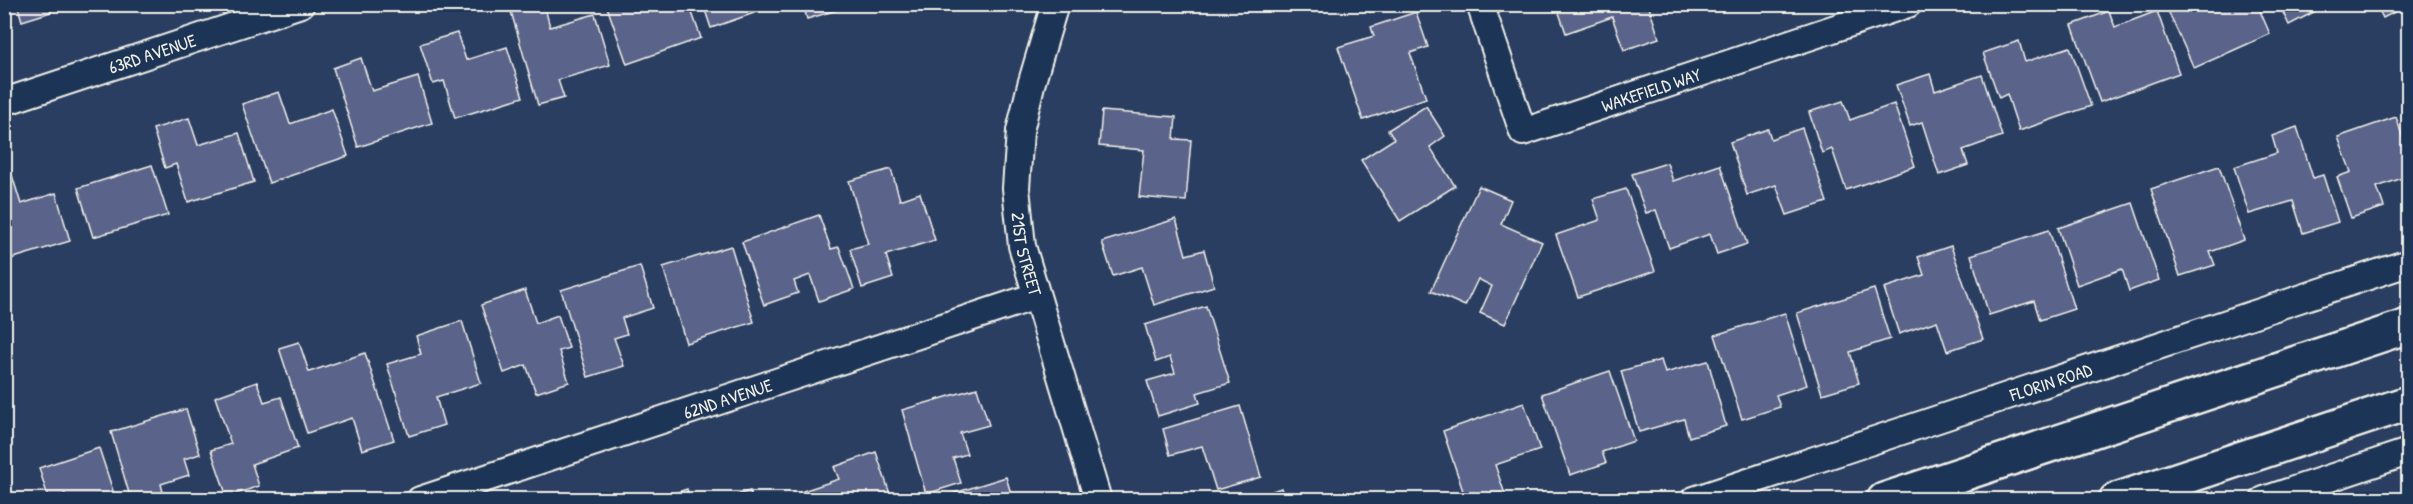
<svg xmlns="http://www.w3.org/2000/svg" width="2413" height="504" viewBox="0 0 2413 504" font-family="'Patrick Hand',sans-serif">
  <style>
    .building { fill: #5a638a; stroke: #f4f1e8; stroke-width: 1.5 }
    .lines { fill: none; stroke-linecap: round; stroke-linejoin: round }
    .street-casing { stroke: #f4f1e8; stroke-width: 30 }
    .primary-casing { stroke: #f4f1e8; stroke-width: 38 }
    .street { stroke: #1d3557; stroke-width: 26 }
    .primary { stroke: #1d3557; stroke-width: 33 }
    .labels { text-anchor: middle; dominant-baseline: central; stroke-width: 6; stroke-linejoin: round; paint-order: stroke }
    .street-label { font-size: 18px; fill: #f4f1e8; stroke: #1d3557 }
  </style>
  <rect width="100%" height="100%" fill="#293e61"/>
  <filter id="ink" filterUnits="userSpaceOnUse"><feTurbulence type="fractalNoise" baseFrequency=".0167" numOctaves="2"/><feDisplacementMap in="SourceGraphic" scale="12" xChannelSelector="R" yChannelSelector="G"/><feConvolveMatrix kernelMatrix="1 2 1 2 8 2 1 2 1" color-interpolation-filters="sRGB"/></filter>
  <g filter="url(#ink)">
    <g class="building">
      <polygon points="17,4 49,4 51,12 22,21"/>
      <polygon points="521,4 544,4 550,27 595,14 610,65 558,80 564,98 538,105 510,8"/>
      <polygon points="606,4 641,4 642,8 652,4 689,4 701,38 627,64"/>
      <polygon points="703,4 780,4 711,28"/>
      <polygon points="803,4 846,4 847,7 807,19"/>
      <polygon points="1312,4 1337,4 1314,12"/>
      <polygon points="1368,4 1392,4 1370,12"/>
      <polygon points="1556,4 1648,4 1659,38 1624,50 1612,17 1566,33"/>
      <polygon points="2165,4 2257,4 2270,34 2194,68"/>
      <polygon points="2279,4 2329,4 2289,25"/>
      <polygon points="2376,4 2408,4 2408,5 2383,18"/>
      <polygon points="2109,11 2115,27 2157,11 2179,73 2100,102 2072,25"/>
      <polygon points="1416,12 1428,47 1410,53 1426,98 1363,120 1338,47 1374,36 1371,27"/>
      <polygon points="457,33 466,60 507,47 523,97 455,118 444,81 433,84 420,44"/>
      <polygon points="2019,41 2025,62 2070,47 2091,106 2019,131 2007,94 1999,98 1983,53"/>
      <polygon points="361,58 372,91 418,77 432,123 358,147 333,68"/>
      <polygon points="1930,74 1935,91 1982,75 2002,136 1963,150 1968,165 1939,175 1922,122 1910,126 1896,85"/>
      <polygon points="279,92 290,124 332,109 348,156 269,183 242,104"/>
      <polygon points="1843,101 1850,120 1894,104 1915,166 1846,190 1832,149 1822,153 1809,112"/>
      <polygon points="1426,106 1445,136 1430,147 1455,186 1400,221 1361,160 1394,139 1388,130"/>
      <polygon points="1102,111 1176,117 1174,139 1191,140 1186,201 1139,197 1144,150 1099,146"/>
      <polygon points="2396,117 2408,153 2408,176 2377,187 2384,207 2351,218 2337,177 2351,172 2338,137"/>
      <polygon points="189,118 198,145 239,133 254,182 188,202 176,164 165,168 153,129"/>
      <polygon points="2297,127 2313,178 2323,175 2338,222 2303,233 2293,201 2249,214 2234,167 2277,153 2272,136"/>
      <polygon points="1802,128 1827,202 1787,215 1776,185 1747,195 1730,142 1768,129 1771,139"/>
      <polygon points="1667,163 1673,181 1720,165 1747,244 1717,254 1710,234 1669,248 1656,210 1646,213 1632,174"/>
      <polygon points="152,165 168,215 93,237 78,188"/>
      <polygon points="2219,166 2244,240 2210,252 2215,265 2180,276 2151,189"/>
      <polygon points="891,169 900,200 920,193 935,240 886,255 893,278 862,288 850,249 868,244 849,181"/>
      <polygon points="11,172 21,204 56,193 70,241 7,260 4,251 4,174"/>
      <polygon points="1479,186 1511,200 1501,224 1542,242 1505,324 1480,313 1492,286 1478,279 1465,306 1431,291"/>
      <polygon points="1626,189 1655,271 1578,297 1556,235 1600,220 1593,199"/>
      <polygon points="2133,203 2159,280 2129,291 2122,269 2077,285 2058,228"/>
      <polygon points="819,215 831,249 839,247 854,289 819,301 810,275 794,281 798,293 764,305 742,242"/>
      <polygon points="1176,219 1186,255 1204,250 1214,286 1154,305 1142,267 1113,276 1102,242"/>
      <polygon points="2049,230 2074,309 2040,320 2034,301 1989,315 1971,255"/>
      <polygon points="731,246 754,322 686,343 663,267"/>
      <polygon points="1951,246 1983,339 1947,351 1937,321 1899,334 1884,288 1924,275 1918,257"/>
      <polygon points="640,266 653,308 622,318 627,334 614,338 624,366 588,377 561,290"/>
      <polygon points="1874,289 1890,339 1850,352 1859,383 1822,394 1797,313"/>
      <polygon points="525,290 536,323 558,315 569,348 559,351 569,382 536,393 526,365 504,373 481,305"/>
      <polygon points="1206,306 1230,383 1197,393 1200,403 1158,416 1147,381 1175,373 1170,357 1156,362 1145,325"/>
      <polygon points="1785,313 1807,385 1776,395 1780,407 1742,419 1715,335"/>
      <polygon points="462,321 481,383 436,397 444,425 409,436 387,364 421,354 416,336"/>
      <polygon points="299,342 309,372 365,353 394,440 362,450 352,418 307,433 279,348"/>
      <polygon points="1661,360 1665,373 1708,361 1726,426 1689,437 1684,419 1639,432 1621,371"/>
      <polygon points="1610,371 1634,441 1602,452 1606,463 1570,475 1542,394"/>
      <polygon points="257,382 264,402 281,397 298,448 252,464 259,486 227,497 211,450 231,444 215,397"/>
      <polygon points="977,388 989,425 960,433 967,454 953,458 961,483 926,494 902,410"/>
      <polygon points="1524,403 1540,450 1495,465 1506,497 1499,500 1466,500 1443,431"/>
      <polygon points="1240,406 1261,477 1216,490 1202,446 1170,455 1163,429"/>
      <polygon points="186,409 200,454 184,459 189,475 161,484 165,500 131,500 111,432"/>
      <polygon points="99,448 116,500 67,500 65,494 49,500 39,468"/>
      <polygon points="876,452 892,500 806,500 803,491 839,479 834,467"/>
      <polygon points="1006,477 1013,500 932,500"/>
      <polygon points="1281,488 1285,500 1248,500"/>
      <polygon points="687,489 690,500 654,500"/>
      <polygon points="750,491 752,500 721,500"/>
    </g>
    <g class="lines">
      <defs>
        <g id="street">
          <path id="s1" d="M 1055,4 L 1031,85 L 1020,131 L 1016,188 L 1022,246 L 1098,500"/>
          <path id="s2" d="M 1480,4 L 1523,132 L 1908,4"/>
          <path id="s3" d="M 4,102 L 301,4"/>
          <path id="s4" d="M 420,500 L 1036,296"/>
          <path id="s5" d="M 1694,500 L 2408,263"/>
          <polyline points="2264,500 2408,452"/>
        </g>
        <g id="primary">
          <polyline points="1884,500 2408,326"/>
          <polyline points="2116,500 2408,403"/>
        </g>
      </defs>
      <use href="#street" class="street-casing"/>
      <use href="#primary" class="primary-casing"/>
      <use href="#street" class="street"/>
      <use href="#primary" class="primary"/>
    </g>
  </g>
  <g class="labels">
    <g class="street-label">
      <text stroke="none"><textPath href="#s3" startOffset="156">63RD AVENUE</textPath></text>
      <text stroke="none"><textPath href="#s2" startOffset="270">WAKEFIELD WAY</textPath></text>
      <text stroke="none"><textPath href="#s1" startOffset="256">21ST STREET</textPath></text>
      <text stroke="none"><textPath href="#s5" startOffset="376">FLORIN ROAD</textPath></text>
      <text stroke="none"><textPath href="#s4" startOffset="324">62ND AVENUE</textPath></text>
    </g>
  </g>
  <rect width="2413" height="504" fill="none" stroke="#1d3557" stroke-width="24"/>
  <rect x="12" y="12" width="2389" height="480" fill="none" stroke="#f4f1e8" stroke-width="2" filter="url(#ink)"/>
</svg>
